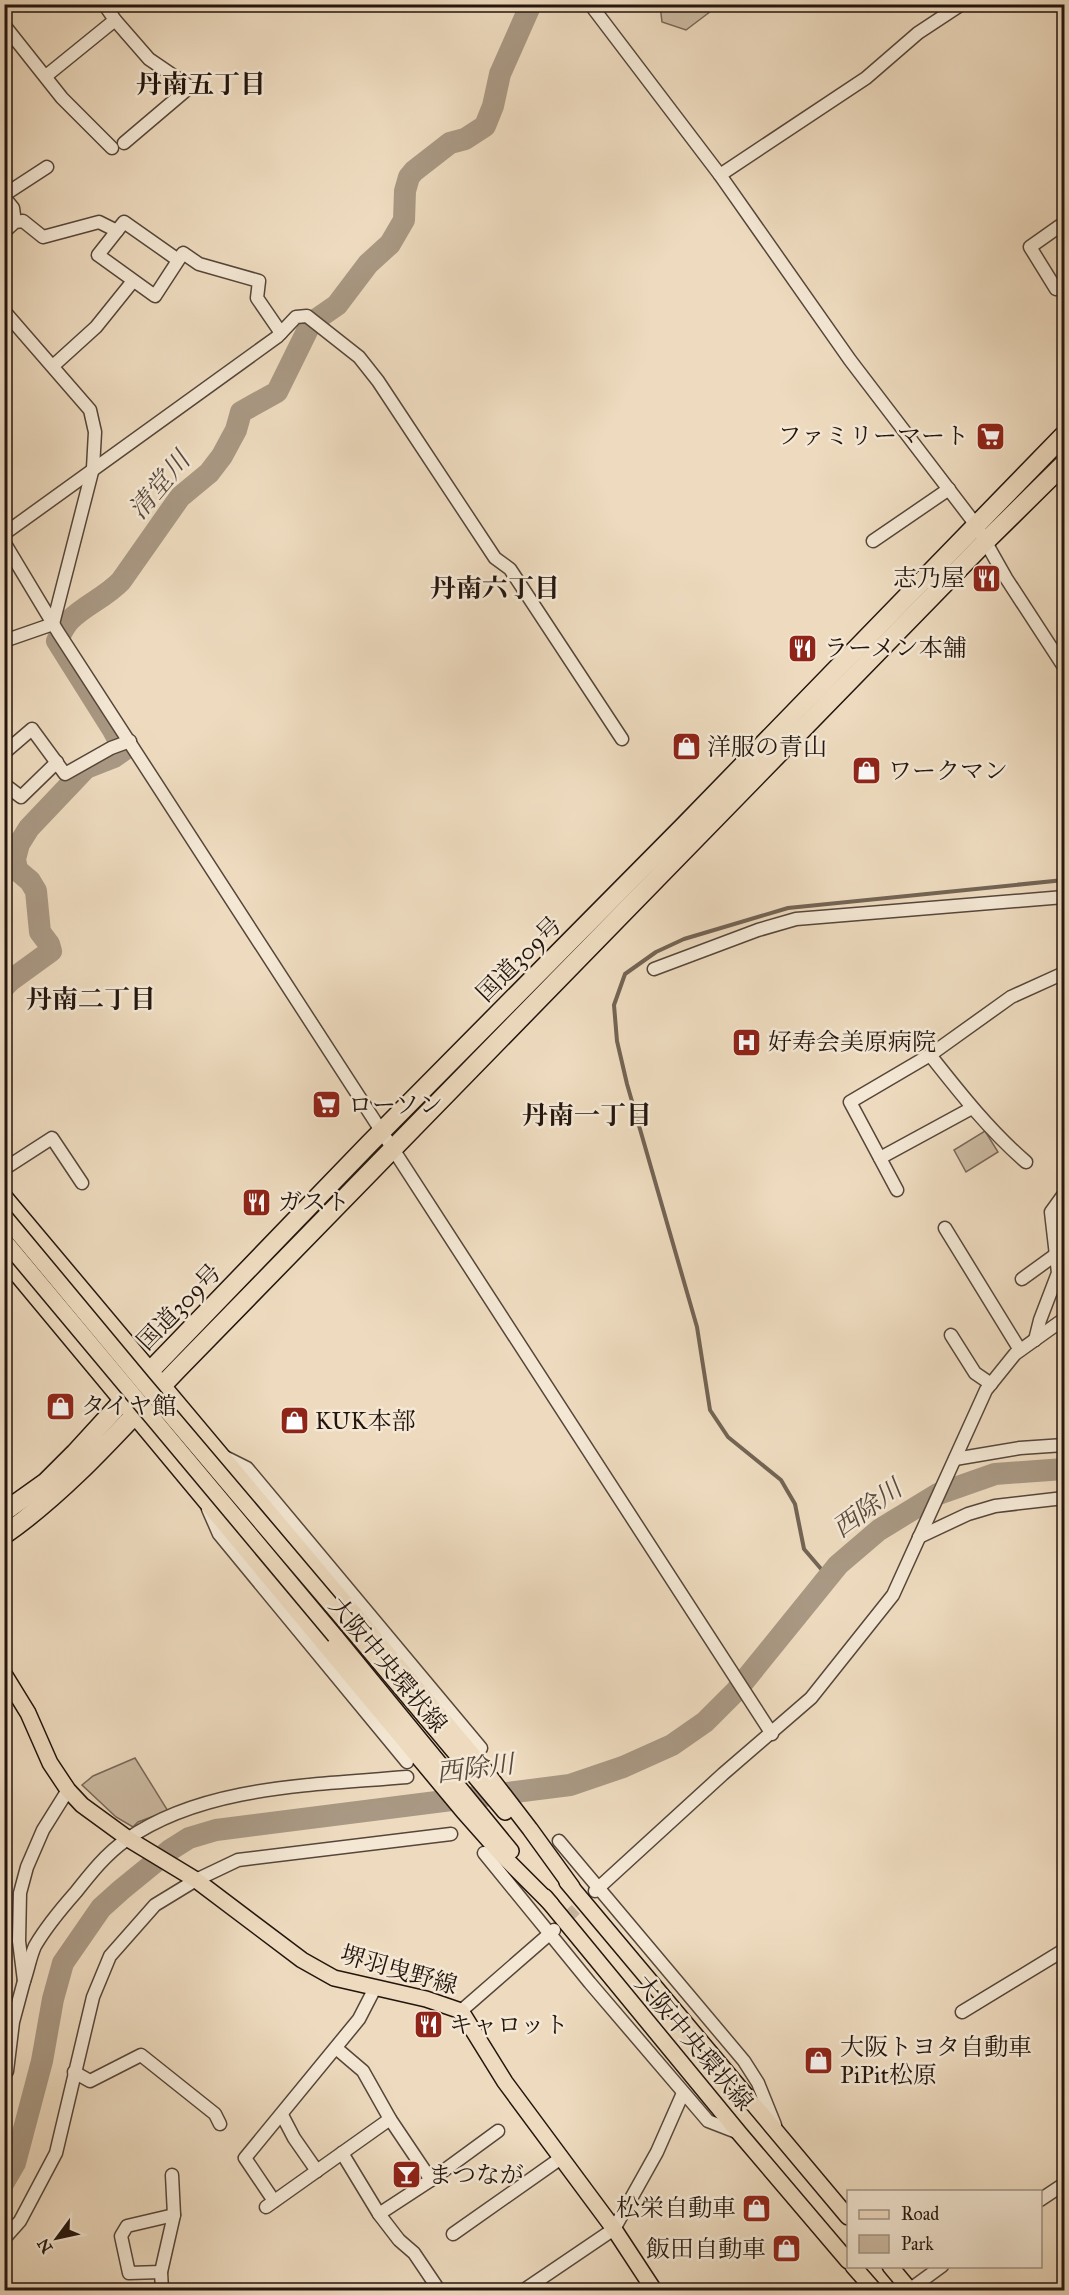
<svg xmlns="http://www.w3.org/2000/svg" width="1069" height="2295" viewBox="0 0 1069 2295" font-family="'IM FELL Great Primer','Noto Serif JP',serif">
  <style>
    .green { fill: #cbb9a1; stroke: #776758; stroke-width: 1.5 }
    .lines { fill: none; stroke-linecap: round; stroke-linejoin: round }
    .stream { stroke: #736454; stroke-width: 4 }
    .river { stroke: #a99883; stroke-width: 22 }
    .minor-tunnel { stroke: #c5b39c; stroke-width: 12; stroke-dasharray: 12 6; stroke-linecap: butt }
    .minor-casing { stroke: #56463a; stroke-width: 15 }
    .major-casing { stroke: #23150e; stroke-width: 18 }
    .highway-casing { stroke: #23150e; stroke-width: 21 }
    .minor { stroke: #f4e8d5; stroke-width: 12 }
    .major { stroke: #eedbbf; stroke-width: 15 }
    .highway { stroke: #eedbbf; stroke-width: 18 }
    .major-bridge-casing { stroke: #23150e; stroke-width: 18; stroke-linecap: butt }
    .major-bridge { stroke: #eedbbf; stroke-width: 15 }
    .labels { text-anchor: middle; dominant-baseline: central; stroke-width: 5; stroke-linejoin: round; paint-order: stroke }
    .poi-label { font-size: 24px; fill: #23150e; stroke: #f4e8d5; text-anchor: start }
    .street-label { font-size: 24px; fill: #23150e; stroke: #f4e8d5 }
    .neighbourhood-label { font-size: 26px; font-weight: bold; fill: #23150e; stroke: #f4e8d5 }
    .water-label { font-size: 26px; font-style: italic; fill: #59493d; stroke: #f4e8d5 }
  </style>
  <rect width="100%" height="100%" fill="#eedbbf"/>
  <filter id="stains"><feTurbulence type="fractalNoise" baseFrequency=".00333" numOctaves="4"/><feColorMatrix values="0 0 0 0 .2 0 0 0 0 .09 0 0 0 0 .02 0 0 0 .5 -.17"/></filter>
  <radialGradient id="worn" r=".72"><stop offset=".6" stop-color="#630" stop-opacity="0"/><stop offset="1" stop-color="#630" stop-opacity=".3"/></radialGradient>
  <g class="green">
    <polygon points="660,5 660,4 719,5 686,30 662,22"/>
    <polygon points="985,1131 998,1152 966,1172 954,1150"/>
    <polygon points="135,1758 168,1811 138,1822 133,1827 116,1817 82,1785 93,1776"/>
  </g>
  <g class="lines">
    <polyline class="stream" points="828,1577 804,1549 795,1504 781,1480 728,1437 710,1410 697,1327 627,1084 617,1041 614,1005 625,974 656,952 684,939 788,908 1064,880"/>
    <g class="river">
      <path d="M 4,987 L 11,980 L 51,951 L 49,944 L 40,932 L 36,891 L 30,881 L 17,870 L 15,859 L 19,844 L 29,828 L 86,768 L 114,757 L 124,750 L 113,730 L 57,641 C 61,634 64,626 70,620 C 85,605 106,597 121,581 L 180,497 L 209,473 L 222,456 L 236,430 L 241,412 L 277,392 L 311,323 L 337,305 L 368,264 L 390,244 L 404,220 L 405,191 L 409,177 L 414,171 L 450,143 L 465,139 L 485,126 L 493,106 L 500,74 L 531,4"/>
      <polyline points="4,2182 15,2163 42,2061 53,1999 63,1963 101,1908 121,1890 170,1850 189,1838 216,1830 570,1785 623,1767 672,1745 705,1722 736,1691 838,1565 879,1530 938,1494 995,1474 1064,1469"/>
    </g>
    <polyline class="minor-tunnel" points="554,1930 590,1896"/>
    <defs>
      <g id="minor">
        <polyline points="104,4 115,20 149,59 190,87 124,143"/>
        <polyline points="377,4 378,4"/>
        <polyline points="590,4 720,175 850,360 976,525 1006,578 1064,667"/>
        <polyline points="4,25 62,98 112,148"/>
        <polyline points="46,76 115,20"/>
        <polyline points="720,175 866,78 918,33 962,4"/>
        <polyline points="4,195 47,167"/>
        <polyline points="4,197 13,208 15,222"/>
        <polyline points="1064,223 1030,247 1056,289 1064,283"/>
        <polyline points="4,232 15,222 23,221 43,237 99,222 117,231"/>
        <polyline points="178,260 124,222 98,255 155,296 183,253 199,264 259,281 257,298 281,333"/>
        <polyline points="4,311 90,410 95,432 93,468 53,624"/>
        <polyline points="53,366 96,327 133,281"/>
        <polyline points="4,534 277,337 296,317 307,316 359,357 378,381 495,558 510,569 622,739"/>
        <polyline points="873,541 949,489"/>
        <polyline points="4,542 58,632 772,1734"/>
        <polyline points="4,641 53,624"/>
        <polyline points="4,753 32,729 65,774 111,748 130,741"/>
        <polyline points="4,784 21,797 57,762"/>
        <polyline points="654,969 758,930 796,919 1064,897"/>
        <path d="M 930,1055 C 960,1093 989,1130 1026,1162"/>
        <polyline points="880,1158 972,1108"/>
        <polyline points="4,1169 52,1138 82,1183"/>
        <polyline points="897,1190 850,1102 930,1055 1011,997 1064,973"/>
        <polyline points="945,1228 1020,1350"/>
        <polyline points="1022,1279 1055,1255"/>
        <polyline points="951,1335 975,1373 991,1384"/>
        <polyline points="1035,1340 1040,1320 1058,1273 1051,1212 1064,1194"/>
        <polyline points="225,1457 247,1468 481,1748"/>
        <polyline points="955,1459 1020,1448 1064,1445"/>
        <polyline points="208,1509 219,1534 407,1762"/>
        <polyline points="919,1537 968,1514 995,1506 1064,1498"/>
        <polyline points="559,1841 744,2061 758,2083 775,2125"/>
        <polyline points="484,1853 590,1983 708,2121 739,2133"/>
        <polyline points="595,1891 723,1774 811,1698 893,1595 986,1390 1015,1354 1064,1319"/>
        <path d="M 24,1981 C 28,1970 30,1957 35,1946 C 46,1927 61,1909 76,1892 C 91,1873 106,1854 126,1840 C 204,1785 316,1785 407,1777"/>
        <polyline points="461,2011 554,1930"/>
        <polyline points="962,2012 1064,1950"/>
        <polyline points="336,2048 363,2071 390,2119 431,2180"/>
        <polyline points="4,2072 7,2071 13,2022 24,1981 19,1941 20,1893 27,1867 43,1830 68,1790"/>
        <polyline points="74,2072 90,2081 141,2055 215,2114 220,2124"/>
        <polyline points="282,2115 294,2138 317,2171"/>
        <polyline points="342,2153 379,2214 431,2180 498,2131"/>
        <polyline points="1040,2200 1064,2184"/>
        <polyline points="274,2201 245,2158 359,2019 375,1988"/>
        <polyline points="266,2207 390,2119"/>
        <polyline points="379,2214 399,2240 414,2253 439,2290"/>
        <polyline points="453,2234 561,2158"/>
        <polyline points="4,2239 20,2221 56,2153 93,1997 110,1956 155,1905 196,1880 238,1860 451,1834"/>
        <polyline points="161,2272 129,2273 121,2236 127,2226 174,2215"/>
        <polyline points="162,2290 161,2272 174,2215 172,2175"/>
        <polyline points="524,2290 614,2229 657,2152 683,2093"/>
        <polyline points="909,2290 942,2266"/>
      </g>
      <g id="major">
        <polyline points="4,1196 477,1760 530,1829 572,1887"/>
        <polyline points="4,1259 463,1811 502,1855 551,1904"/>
        <polyline points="348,1625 505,1812"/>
        <polyline points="335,1636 511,1851"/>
        <polyline points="4,1674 28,1713 50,1763 68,1790 82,1805 130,1840 196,1880 302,1960 334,1978 426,1999 461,2011 505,2082 614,2229 654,2290"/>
        <polyline points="567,1882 848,2217"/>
        <polyline points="545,1897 740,2134 848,2261"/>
        <polyline points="853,2266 874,2290"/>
        <polyline points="890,2266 910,2290"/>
      </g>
      <g id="highway">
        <polyline points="4,1512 46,1482 75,1453 151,1370 369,1144 684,826 1064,435"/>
        <path d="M 4,1535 C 71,1488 123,1426 180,1367 L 985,542 L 1064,464"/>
      </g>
    </defs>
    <use href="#minor" class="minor-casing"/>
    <use href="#major" class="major-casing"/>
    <use href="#highway" class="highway-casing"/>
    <use href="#minor" class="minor"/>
    <use href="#major" class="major"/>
    <use href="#highway" class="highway"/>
    <defs>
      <g id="major-bridge">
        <polyline points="4,1216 143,1383 348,1625"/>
        <polyline points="4,1240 335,1636"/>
      </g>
    </defs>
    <use href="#major-bridge" class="major-bridge-casing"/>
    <use href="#major-bridge" class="major-bridge"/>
  </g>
  <defs>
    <symbol id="supermarket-square" viewBox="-11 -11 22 22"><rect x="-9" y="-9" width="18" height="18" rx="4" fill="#8f2418" stroke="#f4e8d5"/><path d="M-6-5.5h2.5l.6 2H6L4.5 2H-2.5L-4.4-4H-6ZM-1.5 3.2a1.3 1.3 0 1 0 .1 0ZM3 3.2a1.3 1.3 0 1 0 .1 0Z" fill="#fff"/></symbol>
    <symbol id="restaurant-square" viewBox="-11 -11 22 22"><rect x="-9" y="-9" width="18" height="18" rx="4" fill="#8f2418" stroke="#f4e8d5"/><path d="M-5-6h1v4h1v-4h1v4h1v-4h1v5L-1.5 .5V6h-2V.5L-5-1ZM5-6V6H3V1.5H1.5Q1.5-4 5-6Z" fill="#fff"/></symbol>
    <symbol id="shop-square" viewBox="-11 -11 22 22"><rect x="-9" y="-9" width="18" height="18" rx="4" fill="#8f2418" stroke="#f4e8d5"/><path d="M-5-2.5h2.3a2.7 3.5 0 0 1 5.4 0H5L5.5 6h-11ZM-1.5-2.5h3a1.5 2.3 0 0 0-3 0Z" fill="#fff"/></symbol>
    <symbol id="hospital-square" viewBox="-11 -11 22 22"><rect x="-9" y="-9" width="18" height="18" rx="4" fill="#8f2418" stroke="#f4e8d5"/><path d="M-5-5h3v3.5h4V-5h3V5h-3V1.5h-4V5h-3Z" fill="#fff"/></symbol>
    <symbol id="bar-square" viewBox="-11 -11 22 22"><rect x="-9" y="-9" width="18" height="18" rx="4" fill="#8f2418" stroke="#f4e8d5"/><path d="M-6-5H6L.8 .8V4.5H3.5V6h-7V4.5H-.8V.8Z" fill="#fff"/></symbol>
  </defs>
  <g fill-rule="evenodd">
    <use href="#supermarket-square" x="974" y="420" width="33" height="33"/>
    <use href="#restaurant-square" x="970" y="562" width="33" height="33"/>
    <use href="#restaurant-square" x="786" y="632" width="33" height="33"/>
    <use href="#shop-square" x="670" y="730" width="33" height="33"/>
    <use href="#shop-square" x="850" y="754" width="33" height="33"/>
    <use href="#hospital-square" x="730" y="1026" width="33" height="33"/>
    <use href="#supermarket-square" x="310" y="1088" width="33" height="33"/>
    <use href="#restaurant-square" x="240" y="1186" width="33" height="33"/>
    <use href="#shop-square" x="44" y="1390" width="33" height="33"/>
    <use href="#shop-square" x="278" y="1404" width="33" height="33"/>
    <use href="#restaurant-square" x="412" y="2008" width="33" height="33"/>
    <use href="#shop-square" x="802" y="2044" width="33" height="33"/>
    <use href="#bar-square" x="390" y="2158" width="33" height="33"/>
    <use href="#shop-square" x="740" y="2192" width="33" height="33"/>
    <use href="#shop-square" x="770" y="2232" width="33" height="33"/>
  </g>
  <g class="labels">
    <g class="poi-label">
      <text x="969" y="436" text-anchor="end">ファミリーマート</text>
      <text x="965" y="578" text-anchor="end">志乃屋</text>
      <text x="824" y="648">ラーメン本舗</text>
      <text x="707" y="747">洋服の青山</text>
      <text x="888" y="771">ワークマン</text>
      <text x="768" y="1042">好寿会美原病院</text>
      <text x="348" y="1105">ローソン</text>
      <text x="278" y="1202">ガスト</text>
      <text x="81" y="1406">タイヤ館</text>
      <text x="315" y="1421">KUK本部</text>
      <text x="449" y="2025">キャロット</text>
      <text x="840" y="2047">大阪トヨタ自動車<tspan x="840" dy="28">PiPit松原</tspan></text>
      <text x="428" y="2175">まつなが</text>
      <text x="736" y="2208" text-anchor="end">松栄自動車</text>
      <text x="766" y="2249" text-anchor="end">飯田自動車</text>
    </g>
    <g class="street-label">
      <text transform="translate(519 959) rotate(-45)">国道309号</text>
      <text transform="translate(179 1307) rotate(-46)">国道309号</text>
      <text transform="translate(388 1665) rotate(50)">大阪中央環状線</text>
      <text transform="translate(399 1970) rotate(16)">堺羽曳野線</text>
      <text transform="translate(694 2043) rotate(50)">大阪中央環状線</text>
    </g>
    <g class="neighbourhood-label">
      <text x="201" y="84">丹南五丁目</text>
      <text x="495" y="588">丹南六丁目</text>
      <text x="91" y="999">丹南二丁目</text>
      <text x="587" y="1115">丹南一丁目</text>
    </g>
    <g class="water-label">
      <text transform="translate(159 485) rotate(-50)">清堂川</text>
      <text transform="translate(867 1508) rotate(-36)">西除川</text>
      <text transform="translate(475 1768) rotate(-7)">西除川</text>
    </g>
  </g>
  <rect width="1069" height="2295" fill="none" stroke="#eedbbf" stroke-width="24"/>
  <rect x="6" y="6" width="1057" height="2283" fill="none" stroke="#23150e" stroke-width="3"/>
  <rect x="12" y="12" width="1045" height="2271" fill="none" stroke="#23150e" stroke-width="1.5"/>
  <rect x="847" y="2190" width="195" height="78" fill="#f4e8d5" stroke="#a09485" stroke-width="1.5"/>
  <rect x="859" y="2210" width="30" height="9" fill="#eedbbf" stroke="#a09485" stroke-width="1.5"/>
  <text x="901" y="2220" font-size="18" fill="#23150e">Road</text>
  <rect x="859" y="2235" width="30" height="18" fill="#cbb9a1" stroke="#a09485" stroke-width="1.5"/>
  <text x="901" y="2250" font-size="18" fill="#23150e">Park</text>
  <g transform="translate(57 2238) rotate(237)" stroke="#f4e8d5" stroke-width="4.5" paint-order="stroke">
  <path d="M0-4.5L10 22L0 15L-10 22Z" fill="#23150e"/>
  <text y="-9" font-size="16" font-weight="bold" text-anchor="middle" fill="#23150e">N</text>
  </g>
  <rect width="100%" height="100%" filter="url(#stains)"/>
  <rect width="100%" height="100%" fill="url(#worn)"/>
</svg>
